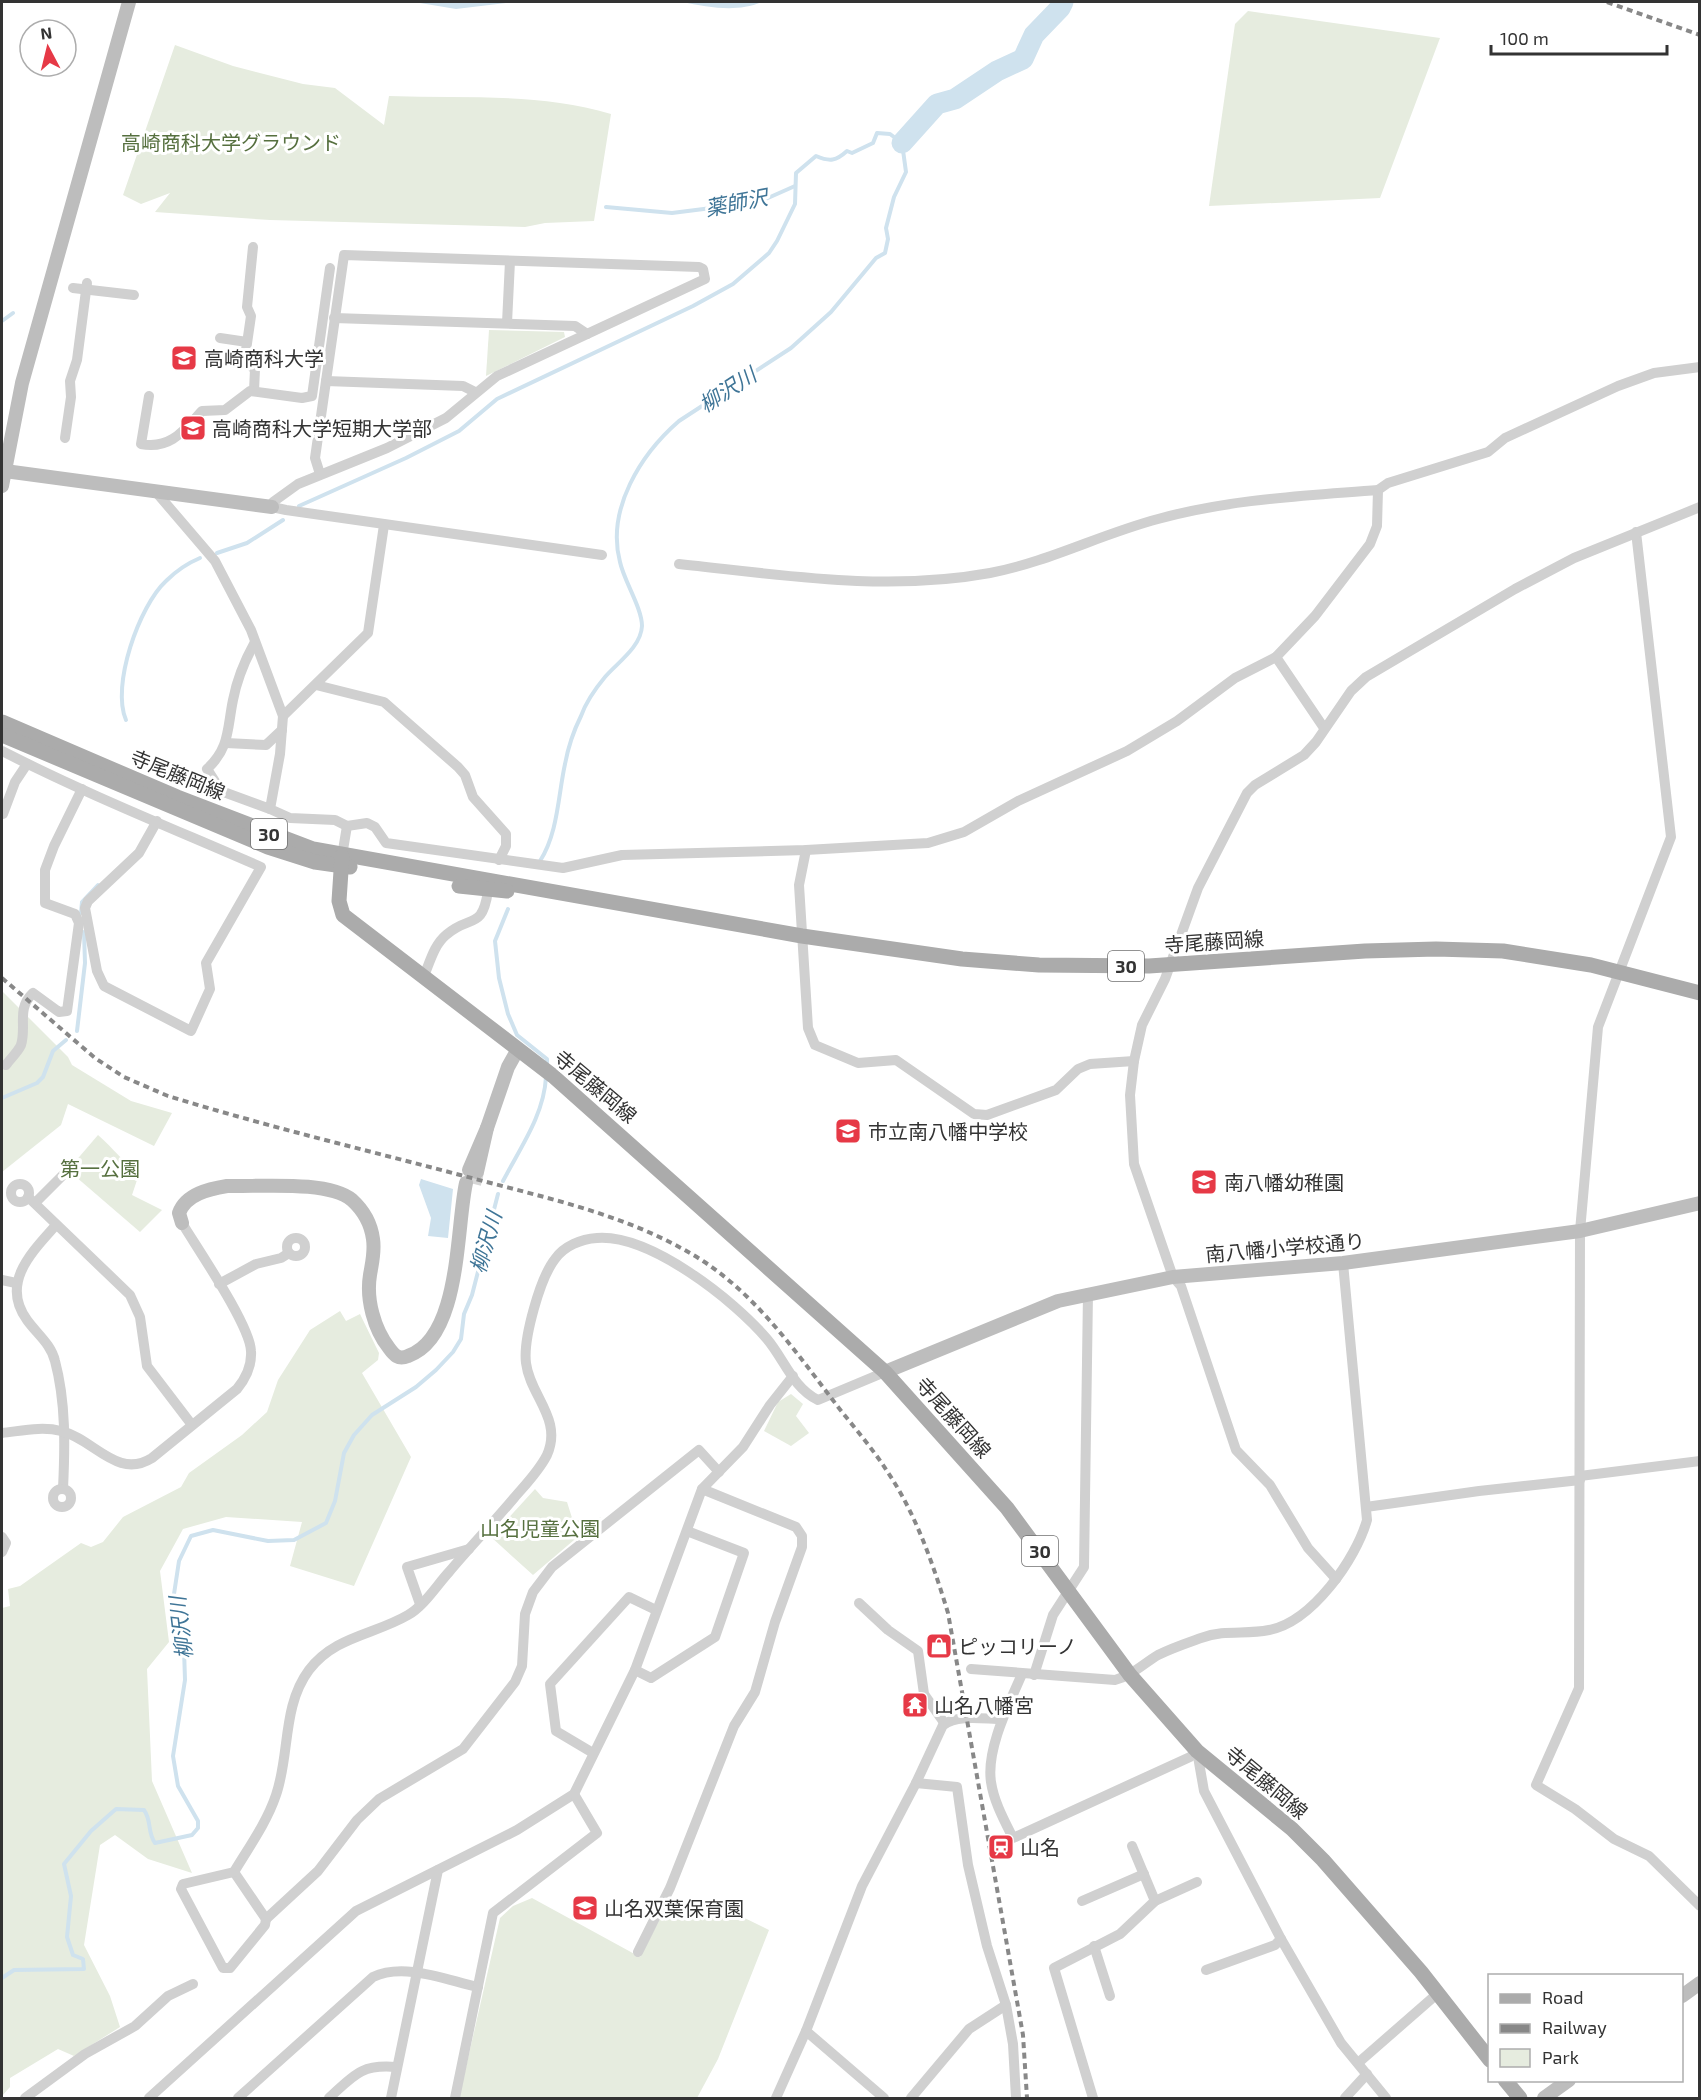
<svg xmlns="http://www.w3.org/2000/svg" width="1701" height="2100" viewBox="0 0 1701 2100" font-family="'Exo 2','Noto Sans JP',sans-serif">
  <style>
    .green { fill: #e6ecdf }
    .water { fill: #cfe2ee }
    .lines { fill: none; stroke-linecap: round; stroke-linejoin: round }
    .stream { stroke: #cfe2ee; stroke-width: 4 }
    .river { stroke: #cfe2ee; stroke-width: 21 }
    .secondary-tunnel { stroke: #d6d6d6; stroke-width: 14; stroke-dasharray: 14 7; stroke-linecap: butt }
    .street { stroke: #d0d0d0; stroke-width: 10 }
    .secondary { stroke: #bdbdbd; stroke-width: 14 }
    .primary { stroke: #ababab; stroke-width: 15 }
    .rail { stroke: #888; stroke-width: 4; stroke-dasharray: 6 4.5; stroke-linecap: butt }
    .labels { text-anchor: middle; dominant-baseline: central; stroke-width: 6; stroke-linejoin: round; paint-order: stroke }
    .shield { fill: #fff; stroke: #707070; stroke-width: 1.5 }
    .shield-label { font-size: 18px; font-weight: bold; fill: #333 }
    .park-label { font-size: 20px; fill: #56703f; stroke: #fff }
    .poi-label { font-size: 20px; fill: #333; stroke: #fff; text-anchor: start }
    .street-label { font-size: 20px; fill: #333; stroke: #fff }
    .water-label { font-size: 21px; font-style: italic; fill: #3f7597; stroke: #fff }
  </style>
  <rect width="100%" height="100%" fill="#fff"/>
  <g class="green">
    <polygon points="1248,11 1440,38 1380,198 1209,206 1235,24"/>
    <path d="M 175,45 L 233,66 L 303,84 L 335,88 L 384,125 L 389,96 C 464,99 539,92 611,114 L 594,221 L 545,223 L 525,227 L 270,220 L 155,212 L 170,193 L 141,204 L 123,195 Z"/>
    <polygon points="489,330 564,332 565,337 486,376"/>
    <polygon points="2,991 68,1057 72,1065 131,1101 172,1113 154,1146 68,1104 61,1125 2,1172"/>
    <path d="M 98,1135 C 113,1148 124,1163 139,1174 L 132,1195 L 162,1210 L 140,1232 L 68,1170 Z"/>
    <polygon points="340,1311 346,1321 360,1314 379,1353 378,1360 362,1373 411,1457 354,1586 290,1566 302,1522 226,1517 183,1529 160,1571 169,1642 147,1669 152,1781 192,1873 148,1859 115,1835 100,1845 84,1945 110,1996 120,2027 74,2056 58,2049 10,2078 10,2087 2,2096 2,1608 10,1606 8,1589 20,1586 81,1543 91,1547 103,1542 123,1517 181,1487 189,1473 242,1435 267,1412 278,1380 310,1330"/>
    <polygon points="791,1394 803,1404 796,1416 809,1433 791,1446 764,1431 778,1402"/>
    <polygon points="535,1489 543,1498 567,1502 573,1521 601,1517 533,1575 491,1537"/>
    <polygon points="532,1898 640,1957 667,1906 720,1906 769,1930 718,2059 697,2098 459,2098 500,1918 513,1906"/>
  </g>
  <g class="water">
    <polygon points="414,2 514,2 456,9"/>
    <path d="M 681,2 L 762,2 C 735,13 710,7 681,2 Z"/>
    <polygon points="421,1179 453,1189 448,1238 428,1236 431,1218 419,1185"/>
  </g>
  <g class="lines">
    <g class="stream">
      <polyline points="606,207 672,213 759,202 795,186"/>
      <polyline points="2,321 13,313"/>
      <path d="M 299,506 L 406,458 L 459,431 L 497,399 L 693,306 L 733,284 L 769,253 L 777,241 L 795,204 L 796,173 L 816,156 C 830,162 836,161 847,151 L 852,153 L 873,143 L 877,133 L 890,134 L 902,143 L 906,172 L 894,197 L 886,228 L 888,239 L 885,253 L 876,258 L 831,312 L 791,348 L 679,421 C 641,454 606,509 620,562 C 624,581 642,608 642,626 C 641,647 617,663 605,677 C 595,689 586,702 581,716 C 574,730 568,748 565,764 C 558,796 558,833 540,861"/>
      <polyline points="217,553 247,543 283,520"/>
      <path d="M 126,720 C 111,686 139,606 166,581 C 175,572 188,563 200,558"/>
      <polyline points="508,909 495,941 499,978 508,1014 517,1035 547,1059 547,1067"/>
      <polyline points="81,913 82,902 98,885"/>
      <polyline points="77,1031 85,963 84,932"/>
      <polyline points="2,1098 37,1083 43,1077 53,1051 66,1040"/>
      <path d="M 503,1181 C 520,1148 544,1115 546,1077"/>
      <path d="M 2,1978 L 14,1970 L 84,1969 L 83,1959 L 73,1955 L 67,1937 L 71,1896 L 64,1864 L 91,1831 L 116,1809 L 144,1810 C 152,1821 147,1832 155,1843 L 192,1835 L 198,1828 L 198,1821 L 178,1786 L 173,1756 L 185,1680 L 184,1649 L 174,1594 L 179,1561 L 191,1536 L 213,1530 L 268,1541 L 294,1540 L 326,1523 L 335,1501 L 344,1453 L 354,1435 L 372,1415 L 416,1387 L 436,1370 L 453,1352 L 461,1339 L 464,1314 L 472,1295 L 498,1194"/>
    </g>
    <polyline class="river" points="902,143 937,104 955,99 997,71 1023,59 1034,35 1060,8 1063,2"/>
    <polyline class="secondary-tunnel" points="474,1184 477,1172"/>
    <g class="street">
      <polyline points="253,247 247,307 251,316 245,357 246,363 255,369 254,391"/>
      <polyline points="73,288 134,295"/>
      <polyline points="334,318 575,326 587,334"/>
      <polyline points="507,323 510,261"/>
      <polyline points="220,338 247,342"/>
      <polyline points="326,381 463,386 475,392"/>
      <path d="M 149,396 L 141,444 C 171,450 185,429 202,411 L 225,410 L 250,391 L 302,398 L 312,396 L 330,268"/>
      <polyline points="65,438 71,397 70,381 77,360 87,283"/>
      <polyline points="320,474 315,458 344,255 699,267 703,269 705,279 497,376 446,418 387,448 298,484 273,502 272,507 286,510 602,555"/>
      <polyline points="156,492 215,561 251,630 283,716 280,754 270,809 290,818 335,820 347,826"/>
      <polyline points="1636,532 1671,837 1598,1027 1580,1231 1579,1688 1536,1785 1575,1809 1614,1839 1649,1856 1700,1906"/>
      <path d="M 679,564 C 783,575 886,592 990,573 C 1048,562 1101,534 1158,519 C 1230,499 1304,496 1378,490 L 1388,483 L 1488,452 L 1505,438 L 1618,386 L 1654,373 L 1700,367"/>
      <path d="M 255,642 C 245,660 237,679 233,700 C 227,729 230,748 207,769 L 221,791 L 270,809"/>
      <polyline points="1276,657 1324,728"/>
      <polyline points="316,685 384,702 458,767 465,775 473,797 506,834 506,846 499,860"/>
      <polyline points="283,716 368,633 384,525"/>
      <polyline points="226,743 266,745 282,730"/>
      <path d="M 2,751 C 86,794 174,829 261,867 L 206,963 L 210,989 L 191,1031 L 104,986 L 97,971 L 85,908 L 88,901 L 139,853 L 157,821"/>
      <polyline points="3,814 15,782 27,764"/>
      <polyline points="806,850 799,885 808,1028 815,1045 858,1063 896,1060 974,1114 987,1115 1056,1090 1078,1069 1090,1064 1134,1061"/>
      <polyline points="342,856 347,826 367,823 375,827 386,843 563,868 622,855 806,850 928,843 964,832 1018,801 1127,751 1177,721 1235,678 1276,657 1315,616 1370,544 1377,526 1378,490"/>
      <path d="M 424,976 C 430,962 434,945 446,935 C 470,914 482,931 488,891"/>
      <path d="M 6,1065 C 10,1059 18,1052 21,1045 C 27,1026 16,1009 33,993 L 59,1012 L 67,1011 L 79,923 L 75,914 L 45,903 L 45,870 L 54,846 L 82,789"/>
      <circle cx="20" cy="1193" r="9"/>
      <polyline points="28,1197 130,1295 140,1317 147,1366 192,1425"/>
      <polyline points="35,1203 65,1173"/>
      <path d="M 56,1225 C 32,1252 0,1283 27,1320 C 37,1334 51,1344 55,1361 C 66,1402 65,1447 63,1489"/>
      <circle cx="296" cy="1247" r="9"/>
      <polyline points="2,1280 16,1283"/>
      <polyline points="219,1284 256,1264 281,1258 289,1253"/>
      <path d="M 2,1433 C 21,1431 42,1426 61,1431 C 94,1439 117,1480 152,1458 L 237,1389 C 246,1378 252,1366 251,1351 C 250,1325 197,1248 182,1223"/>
      <path d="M 719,1472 L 699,1450 L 552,1567 L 533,1592 L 525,1614 L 522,1666 L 515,1682 L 463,1749 L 379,1799 L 357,1820 L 318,1871 L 266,1919 L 234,1872 C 249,1847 267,1822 276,1795 C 290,1755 282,1706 309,1670 C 335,1636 374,1635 408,1615 C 424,1606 437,1585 449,1572 C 470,1547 493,1523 514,1498 C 526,1484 539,1471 547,1455 C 563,1419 530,1396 526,1363 C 523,1339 540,1278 555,1259 C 564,1246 581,1239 597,1238 C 650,1234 734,1300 767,1339 C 784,1359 793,1388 818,1400 L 885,1372"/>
      <polyline points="1580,1476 1700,1461"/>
      <circle cx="62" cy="1498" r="9"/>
      <polyline points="1366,1507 1479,1491 1580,1480"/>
      <polyline points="2,1537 6,1543 2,1552"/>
      <polyline points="1336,1579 1308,1548 1270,1485 1236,1450 1181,1286 1173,1277 1134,1164 1130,1095 1134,1061 1142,1025 1165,979 1198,888 1247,793 1255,785 1304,755 1316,742 1351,691 1366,677 1515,589 1574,558 1700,507"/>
      <polyline points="859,1603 888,1630 918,1651 924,1694 945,1724"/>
      <polyline points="420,1604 407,1567 469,1549"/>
      <path d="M 971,1669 L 1115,1680 C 1133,1675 1143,1664 1158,1655 C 1172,1648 1187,1643 1201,1638 C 1226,1629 1245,1635 1269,1630 C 1312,1622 1356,1559 1367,1520 L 1343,1263"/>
      <polyline points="635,1670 651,1678 715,1637 744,1553 687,1531"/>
      <path d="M 1022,1674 C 1009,1704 986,1749 991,1782 C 994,1802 1004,1820 1013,1838 L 1190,1757 L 1197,1751"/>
      <polyline points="1034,1675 1053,1615 1084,1567 1088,1293"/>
      <polyline points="1197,1751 1204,1791 1281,1939 1341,2043 1386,2098"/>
      <polyline points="593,1753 556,1731 550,1684 629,1597 656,1610"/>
      <polyline points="916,1783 957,1787 968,1865 987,1946 1006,2005 1013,2044 1016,2098"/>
      <polyline points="1132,1846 1155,1901"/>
      <polyline points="234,1872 183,1884 181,1889 223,1968 230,1968 265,1925 266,1919"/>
      <polyline points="1082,1901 1144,1874"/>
      <polyline points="1094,1946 1110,1996"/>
      <polyline points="638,1952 670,1888 734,1726 755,1692 775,1622 802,1547 802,1536 796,1527 702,1489"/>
      <polyline points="1206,1970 1275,1945 1281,1939"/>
      <polyline points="806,2031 884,2098"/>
      <polyline points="1358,2063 1437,1994"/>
      <polyline points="25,2098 85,2054 135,2026 168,1996 193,1984"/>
      <polyline points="149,2098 356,1911 517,1830 574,1794 635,1670 702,1489 743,1447 770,1405 793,1376"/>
      <path d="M 238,2098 L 373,1977 C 404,1962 446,1980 478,1987"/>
      <path d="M 329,2098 C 354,2075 361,2064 396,2067"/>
      <polyline points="391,2098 438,1870"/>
      <polyline points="455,2098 493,1913 597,1833 574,1794"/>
      <path d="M 776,2098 L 806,2031 L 862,1886 L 916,1783 L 943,1725 C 958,1714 984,1719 1002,1719"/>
      <polyline points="911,2098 969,2029 1006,2005"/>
      <polyline points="1093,2098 1054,1968 1120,1934 1155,1901 1197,1882"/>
      <polyline points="1345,2098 1367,2074"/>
    </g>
    <g class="secondary">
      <polyline points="5,471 272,507"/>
      <polyline points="2,486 22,383 129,2"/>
      <polyline points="487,1128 508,1067 518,1049"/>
      <polyline points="469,1170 487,1128 477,1172"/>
      <path d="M 182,1223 L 179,1213 C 186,1194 209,1189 227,1186 C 259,1187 328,1180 352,1200 C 363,1210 371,1224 373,1239 C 375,1252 372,1263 370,1275 C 366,1299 374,1329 389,1348 C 394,1355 398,1360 408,1356 C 461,1338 456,1228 466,1183"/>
      <polyline points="885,1372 1058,1301 1173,1277 1343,1263 1580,1231 1700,1203"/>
      <polyline points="1682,1996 1700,1983"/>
      <polyline points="1544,2098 1569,2080"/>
    </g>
    <g class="primary">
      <polyline points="2,722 177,797 313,849 802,936 962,959 1039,965 1149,966 1365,951 1436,949 1503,951 1591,965 1700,993"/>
      <polyline points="2,735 268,847 315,862 350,867"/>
      <polyline points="342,856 339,901 343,915 553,1076 885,1372 1007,1508 1130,1675 1197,1751 1292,1829 1323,1860 1421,1972 1490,2060"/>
      <polyline points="459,886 507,891"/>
      <polyline points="1505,2080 1520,2098"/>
    </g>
    <g class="rail">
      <polyline points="1607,2 1700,35"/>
      <path d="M 2,978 L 95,1058 L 124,1077 L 168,1096 C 272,1128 378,1153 483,1181 C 559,1201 636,1218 703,1261 C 756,1296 794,1349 832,1399 C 850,1423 871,1446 887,1471 C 916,1514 933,1564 948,1613 L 1023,2035 L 1027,2098"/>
    </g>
  </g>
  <defs>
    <symbol id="university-square" viewBox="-11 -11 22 22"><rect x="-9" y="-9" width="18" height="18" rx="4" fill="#e63946" stroke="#fff"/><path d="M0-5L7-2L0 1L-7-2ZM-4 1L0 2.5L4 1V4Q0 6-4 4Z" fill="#fff"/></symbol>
    <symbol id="school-square" viewBox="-11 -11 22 22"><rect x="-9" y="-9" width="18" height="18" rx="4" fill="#e63946" stroke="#fff"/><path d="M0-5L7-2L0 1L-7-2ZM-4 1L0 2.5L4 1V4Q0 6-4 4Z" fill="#fff"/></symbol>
    <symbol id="shop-square" viewBox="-11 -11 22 22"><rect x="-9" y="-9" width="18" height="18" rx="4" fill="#e63946" stroke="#fff"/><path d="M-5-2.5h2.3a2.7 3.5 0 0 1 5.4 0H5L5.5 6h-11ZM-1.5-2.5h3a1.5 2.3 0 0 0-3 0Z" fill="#fff"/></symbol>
    <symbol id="temple-square" viewBox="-11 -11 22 22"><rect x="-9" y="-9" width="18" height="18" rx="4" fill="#e63946" stroke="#fff"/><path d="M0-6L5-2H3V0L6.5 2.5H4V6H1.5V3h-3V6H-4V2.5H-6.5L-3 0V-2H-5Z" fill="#fff"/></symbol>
    <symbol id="station-square" viewBox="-11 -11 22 22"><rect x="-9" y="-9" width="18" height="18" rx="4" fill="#e63946" stroke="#fff"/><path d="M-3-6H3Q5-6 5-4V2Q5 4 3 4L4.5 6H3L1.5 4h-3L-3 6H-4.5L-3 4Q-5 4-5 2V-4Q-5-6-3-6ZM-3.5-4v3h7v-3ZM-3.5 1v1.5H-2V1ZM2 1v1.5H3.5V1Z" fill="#fff"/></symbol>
  </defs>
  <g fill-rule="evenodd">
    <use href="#university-square" x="169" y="343" width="30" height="30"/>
    <use href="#university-square" x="178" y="413" width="30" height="30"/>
    <use href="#school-square" x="833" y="1116" width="30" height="30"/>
    <use href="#school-square" x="1189" y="1167" width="30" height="30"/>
    <use href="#shop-square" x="924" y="1631" width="30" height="30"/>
    <use href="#temple-square" x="900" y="1690" width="30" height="30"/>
    <use href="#station-square" x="986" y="1832" width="30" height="30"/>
    <use href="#school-square" x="570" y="1893" width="30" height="30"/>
  </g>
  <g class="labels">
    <g class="shield">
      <rect x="251" y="819" width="36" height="30" rx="4.5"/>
      <rect x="1108" y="951" width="36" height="30" rx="4.5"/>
      <rect x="1022" y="1536" width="36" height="30" rx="4.5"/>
    </g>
    <g class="shield-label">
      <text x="269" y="834">30</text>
      <text x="1126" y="966">30</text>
      <text x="1040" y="1551">30</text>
    </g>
    <g class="park-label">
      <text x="231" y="142">高崎商科大学グラウンド</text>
      <text x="100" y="1168">第一公園</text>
      <text x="540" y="1528">山名児童公園</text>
    </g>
    <g class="poi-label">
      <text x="204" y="358">高崎商科大学</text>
      <text x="212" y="428">高崎商科大学短期大学部</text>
      <text x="868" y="1131">市立南八幡中学校</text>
      <text x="1224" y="1182">南八幡幼稚園</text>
      <text x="958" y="1646">ピッコリーノ</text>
      <text x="934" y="1705">山名八幡宮</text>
      <text x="1020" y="1847">山名</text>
      <text x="604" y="1908">山名双葉保育園</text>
    </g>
    <g class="street-label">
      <text transform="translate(178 774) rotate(22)">寺尾藤岡線</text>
      <text transform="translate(1214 941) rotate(-4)">寺尾藤岡線</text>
      <text transform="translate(596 1086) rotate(40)">寺尾藤岡線</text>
      <text transform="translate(1285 1247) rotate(-5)">南八幡小学校通り</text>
      <text transform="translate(954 1417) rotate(48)">寺尾藤岡線</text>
      <text transform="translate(1267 1782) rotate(40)">寺尾藤岡線</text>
    </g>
    <g class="water-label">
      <text transform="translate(736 202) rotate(-11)">薬師沢</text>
      <text transform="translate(727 389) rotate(-33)">柳沢川</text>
      <text transform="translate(485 1242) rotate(-74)">柳沢川</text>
      <text transform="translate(180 1628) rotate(-97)">柳沢川</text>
    </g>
  </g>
  <rect width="1701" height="2100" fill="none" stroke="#333333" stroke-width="6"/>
  <rect x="1488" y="1974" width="195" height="108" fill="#ffffff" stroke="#adadad" stroke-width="1.5"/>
  <rect x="1500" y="1994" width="30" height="9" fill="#ababab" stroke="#adadad" stroke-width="1.5"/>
  <text x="1542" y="2004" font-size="18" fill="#333333">Road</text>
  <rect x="1500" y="2024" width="30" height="9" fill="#888888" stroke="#adadad" stroke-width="1.5"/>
  <text x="1542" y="2034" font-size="18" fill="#333333">Railway</text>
  <rect x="1500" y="2049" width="30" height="18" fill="#e6ecdf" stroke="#adadad" stroke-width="1.5"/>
  <text x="1542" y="2064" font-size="18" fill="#333333">Park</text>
  <g transform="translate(48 48) rotate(353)"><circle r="28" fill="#ffffff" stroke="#adadad" stroke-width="1.5"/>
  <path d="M0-4.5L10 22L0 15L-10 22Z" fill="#e63946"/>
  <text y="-9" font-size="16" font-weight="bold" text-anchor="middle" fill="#333333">N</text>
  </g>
  <path d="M1491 45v9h176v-9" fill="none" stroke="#333333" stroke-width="3"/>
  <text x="1500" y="45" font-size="18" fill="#333333" stroke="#ffffff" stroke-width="4.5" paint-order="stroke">100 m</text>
</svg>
